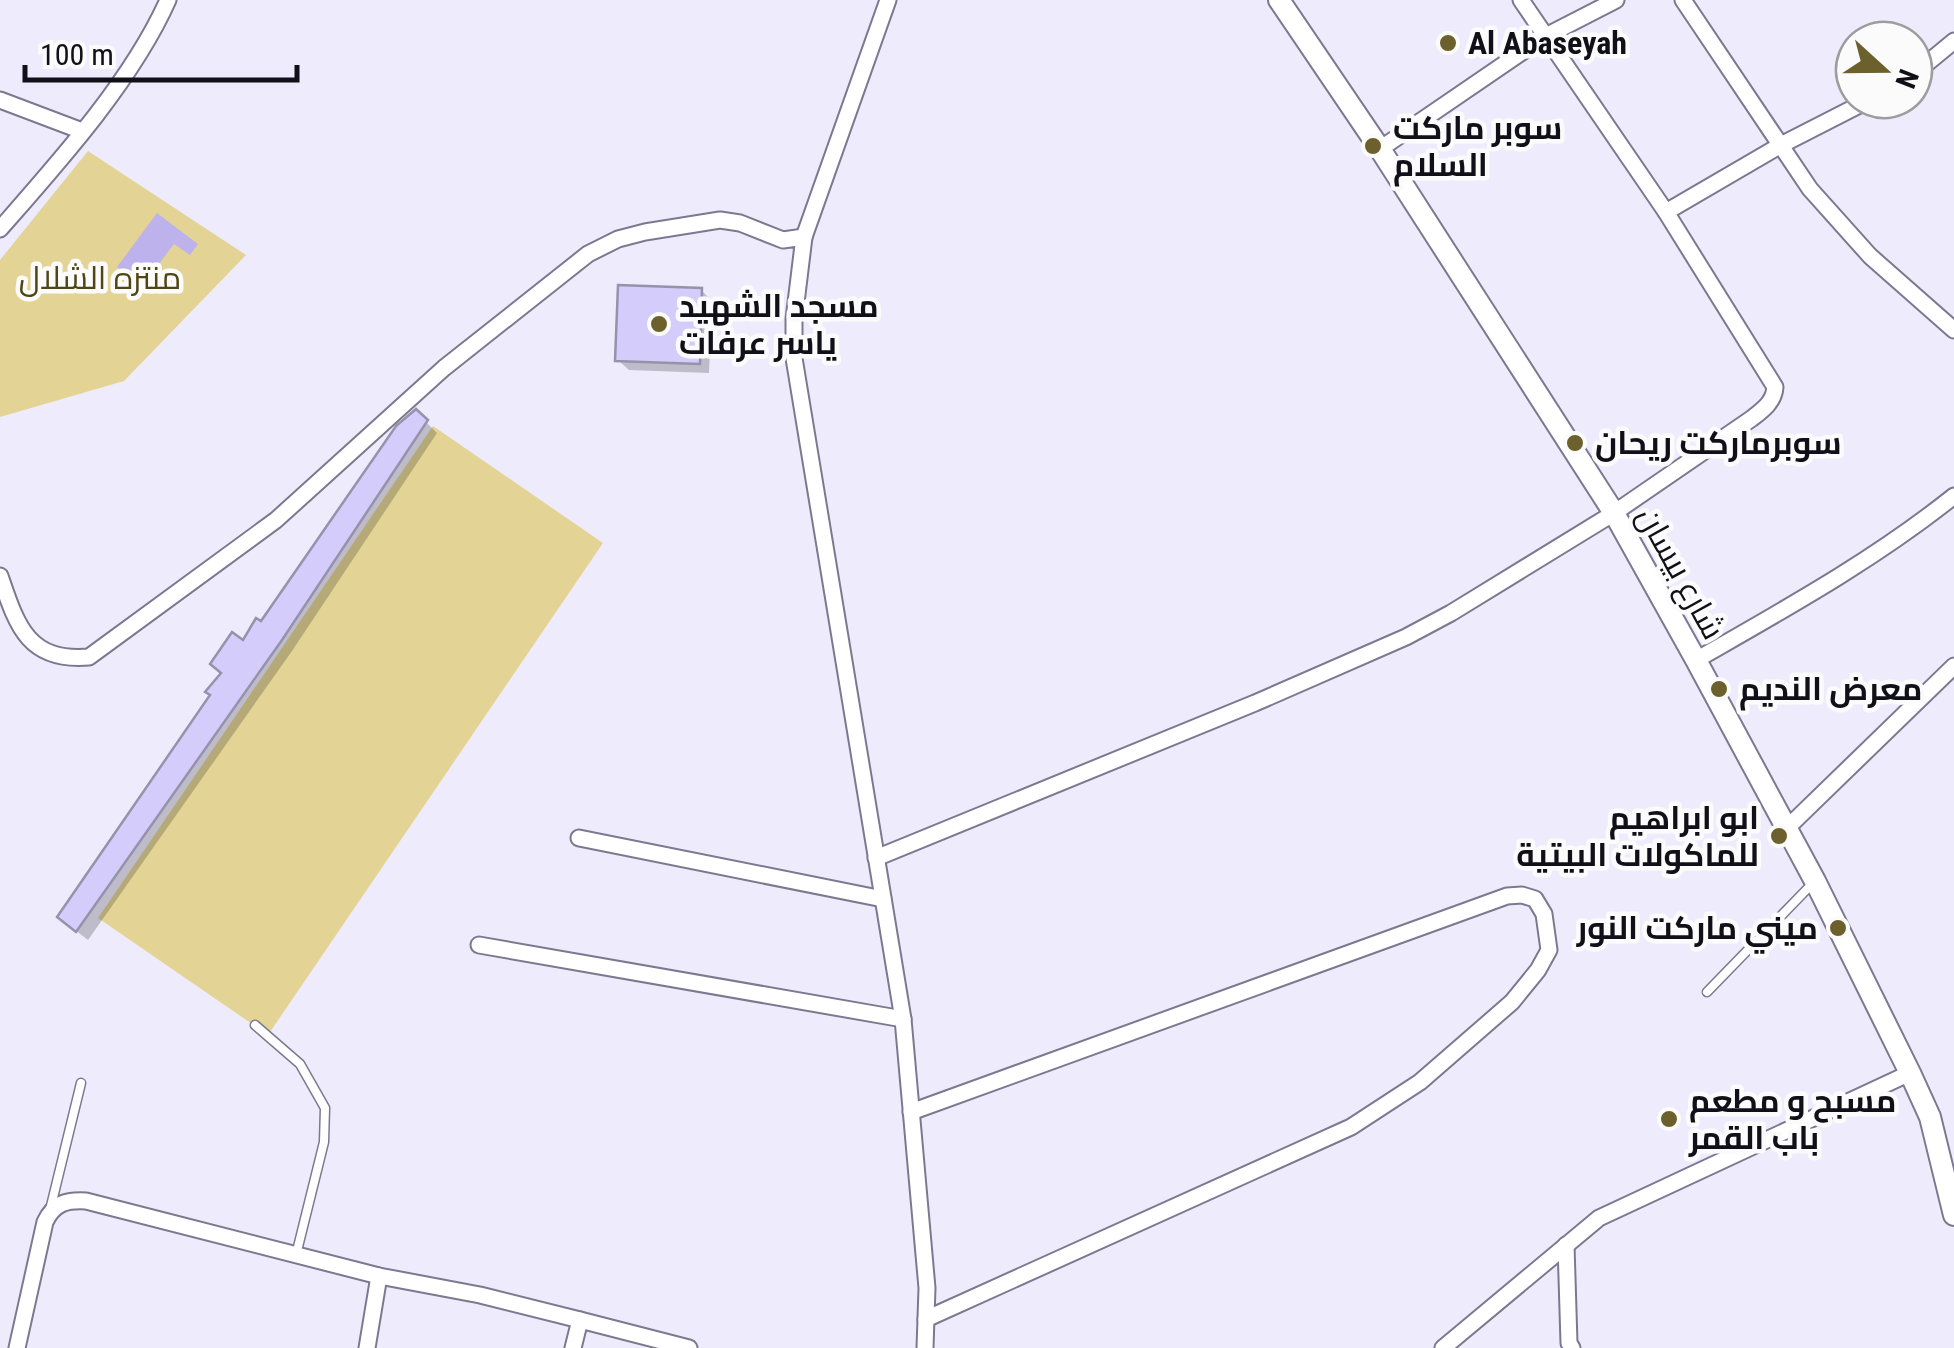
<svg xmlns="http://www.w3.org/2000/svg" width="1954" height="1348" viewBox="0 0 1954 1348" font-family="'Roboto Condensed',Cairo,sans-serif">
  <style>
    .green { fill: #e3d495 }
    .water { fill: #bdb2ec }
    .shadow { fill: #0003 }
    .building { fill: #d4ccfb; stroke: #9692ab; stroke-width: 2.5 }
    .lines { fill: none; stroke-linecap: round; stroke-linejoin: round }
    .lane-casing { stroke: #7d7890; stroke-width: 11 }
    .street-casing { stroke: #7d7890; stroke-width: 19 }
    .secondary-casing { stroke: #7d7890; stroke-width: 24 }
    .lane { stroke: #fff; stroke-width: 8 }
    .street { stroke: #fff; stroke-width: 15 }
    .secondary { stroke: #fff; stroke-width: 20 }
    .poi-dot { fill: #6c602d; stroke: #fbfbfb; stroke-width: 4 }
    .labels { text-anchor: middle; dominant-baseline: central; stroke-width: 9; stroke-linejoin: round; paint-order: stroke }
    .poi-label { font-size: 32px; font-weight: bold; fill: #110f18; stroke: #fbfbfb; text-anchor: start }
    .park-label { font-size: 32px; fill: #504514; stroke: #fbfbfb }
    .street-label { font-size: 32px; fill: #110f18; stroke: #fbfbfb }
  </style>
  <rect width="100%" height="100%" fill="#eeecfc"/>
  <g class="green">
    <polygon points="88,151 246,255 124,381 0,417 0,260"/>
    <polygon points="433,426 603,543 268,1035 98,918"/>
  </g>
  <polygon class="water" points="157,213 198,244 190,255 174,244 142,286 117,267"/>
  <g class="shadow">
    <polygon points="701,290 712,301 709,373 629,370 618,360"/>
    <polygon points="416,412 437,433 292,651 88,940 71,927 243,644 261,625"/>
  </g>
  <g class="building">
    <polygon points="618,285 702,288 700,364 615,361"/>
    <polygon points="416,409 428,420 282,640 76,932 57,917 210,695 205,692 221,673 210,664 232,632 243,640 256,618 261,621 396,426"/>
  </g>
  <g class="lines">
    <defs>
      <g id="lane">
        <polyline points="1707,992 1812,884"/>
        <polyline points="255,1025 300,1064 325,1108 324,1142 296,1255"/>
        <polyline points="50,1210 81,1083"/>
      </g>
      <g id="street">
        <polyline points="1521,0 1666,212 1781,145 1869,100"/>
        <polyline points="1683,0 1810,189 1870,256 1954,330"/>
        <polyline points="1914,74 1954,41"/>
        <polyline points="0,100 82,131"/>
        <polyline points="1380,149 1544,37 1616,0"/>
        <path d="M 0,229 C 58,163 132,81 168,0"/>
        <polyline points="804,237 888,0"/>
        <path d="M 0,576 C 17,626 28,662 89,657 L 276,520 L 444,368 L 588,254 L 618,239 L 645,232 L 720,220 L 740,223 L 783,240 L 804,237 L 794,319 L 794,358 L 903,1019 L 927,1288 L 925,1348"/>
        <path d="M 1696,660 C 1785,609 1874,560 1954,496"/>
        <polyline points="1786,829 1954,666"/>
        <polyline points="579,838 883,899"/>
        <path d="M 876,858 L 1255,703 L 1406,637 L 1451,613 L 1614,513 L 1751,419 C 1763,410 1774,402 1775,387 L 1666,212"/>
        <polyline points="479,945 903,1019"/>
        <polyline points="911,1112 1507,896 1522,895 1535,899 1544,914 1549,950 1538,970 1512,1002 1420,1082 1351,1127 926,1319"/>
        <polyline points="1566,1245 1569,1343 1572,1348"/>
        <polyline points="580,1320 689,1348"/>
        <path d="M 17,1348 L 45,1222 C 54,1203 66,1200 86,1201 L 379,1276 L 480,1295 L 580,1320 L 573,1348"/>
        <polyline points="367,1348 379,1276"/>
        <polyline points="1443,1348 1599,1218 1910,1073"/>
      </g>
      <polyline id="secondary" points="1279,0 1380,149 1614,513 1696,660 1815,881 1910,1073 1930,1117 1954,1215"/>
    </defs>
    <use href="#lane" class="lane-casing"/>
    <use href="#street" class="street-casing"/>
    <use href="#secondary" class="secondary-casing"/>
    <use href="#lane" class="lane"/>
    <use href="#street" class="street"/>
    <use href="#secondary" class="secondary"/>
  </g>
  <g class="poi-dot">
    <circle cx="1448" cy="43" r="10"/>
    <circle cx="1373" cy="146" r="10"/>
    <circle cx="659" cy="324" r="10"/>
    <circle cx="1575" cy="443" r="10"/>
    <circle cx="1719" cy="689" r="10"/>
    <circle cx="1779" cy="836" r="10"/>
    <circle cx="1838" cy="928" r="10"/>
    <circle cx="1669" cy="1119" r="10"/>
  </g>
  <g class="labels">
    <g class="poi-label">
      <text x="1468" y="43">Al Abaseyah</text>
      <text x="1393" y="128">سوبر ماركت<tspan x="1393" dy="37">السلام</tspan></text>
      <text x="679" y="306">مسجد الشهيد<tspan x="679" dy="37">ياسر عرفات</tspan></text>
      <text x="1595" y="443">سوبرماركت ريحان</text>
      <text x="1739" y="689">معرض النديم</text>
      <text x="1759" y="818" text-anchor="end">ابو ابراهيم<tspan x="1759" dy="37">للماكولات البيتية</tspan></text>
      <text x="1818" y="928" text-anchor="end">ميني ماركت النور</text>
      <text x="1689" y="1101">مسبح و مطعم<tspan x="1689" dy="37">باب القمر</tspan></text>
    </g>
    <g class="park-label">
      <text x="100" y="278">منتزه الشلال</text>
    </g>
    <g class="street-label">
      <text transform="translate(1681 573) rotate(61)">شارع بيسان</text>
    </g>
  </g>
  <g transform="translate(1884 70) rotate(111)"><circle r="48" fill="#fbfbfb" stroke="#9d9da0" stroke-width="2.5"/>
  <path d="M0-8L18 38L0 25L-18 38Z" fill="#6c602d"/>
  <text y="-15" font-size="28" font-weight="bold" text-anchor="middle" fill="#110f18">N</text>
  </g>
  <path d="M25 65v15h272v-15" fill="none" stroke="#110f18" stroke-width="5"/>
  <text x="40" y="65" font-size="30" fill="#110f18" stroke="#fbfbfb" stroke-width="8" paint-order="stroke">100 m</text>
</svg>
